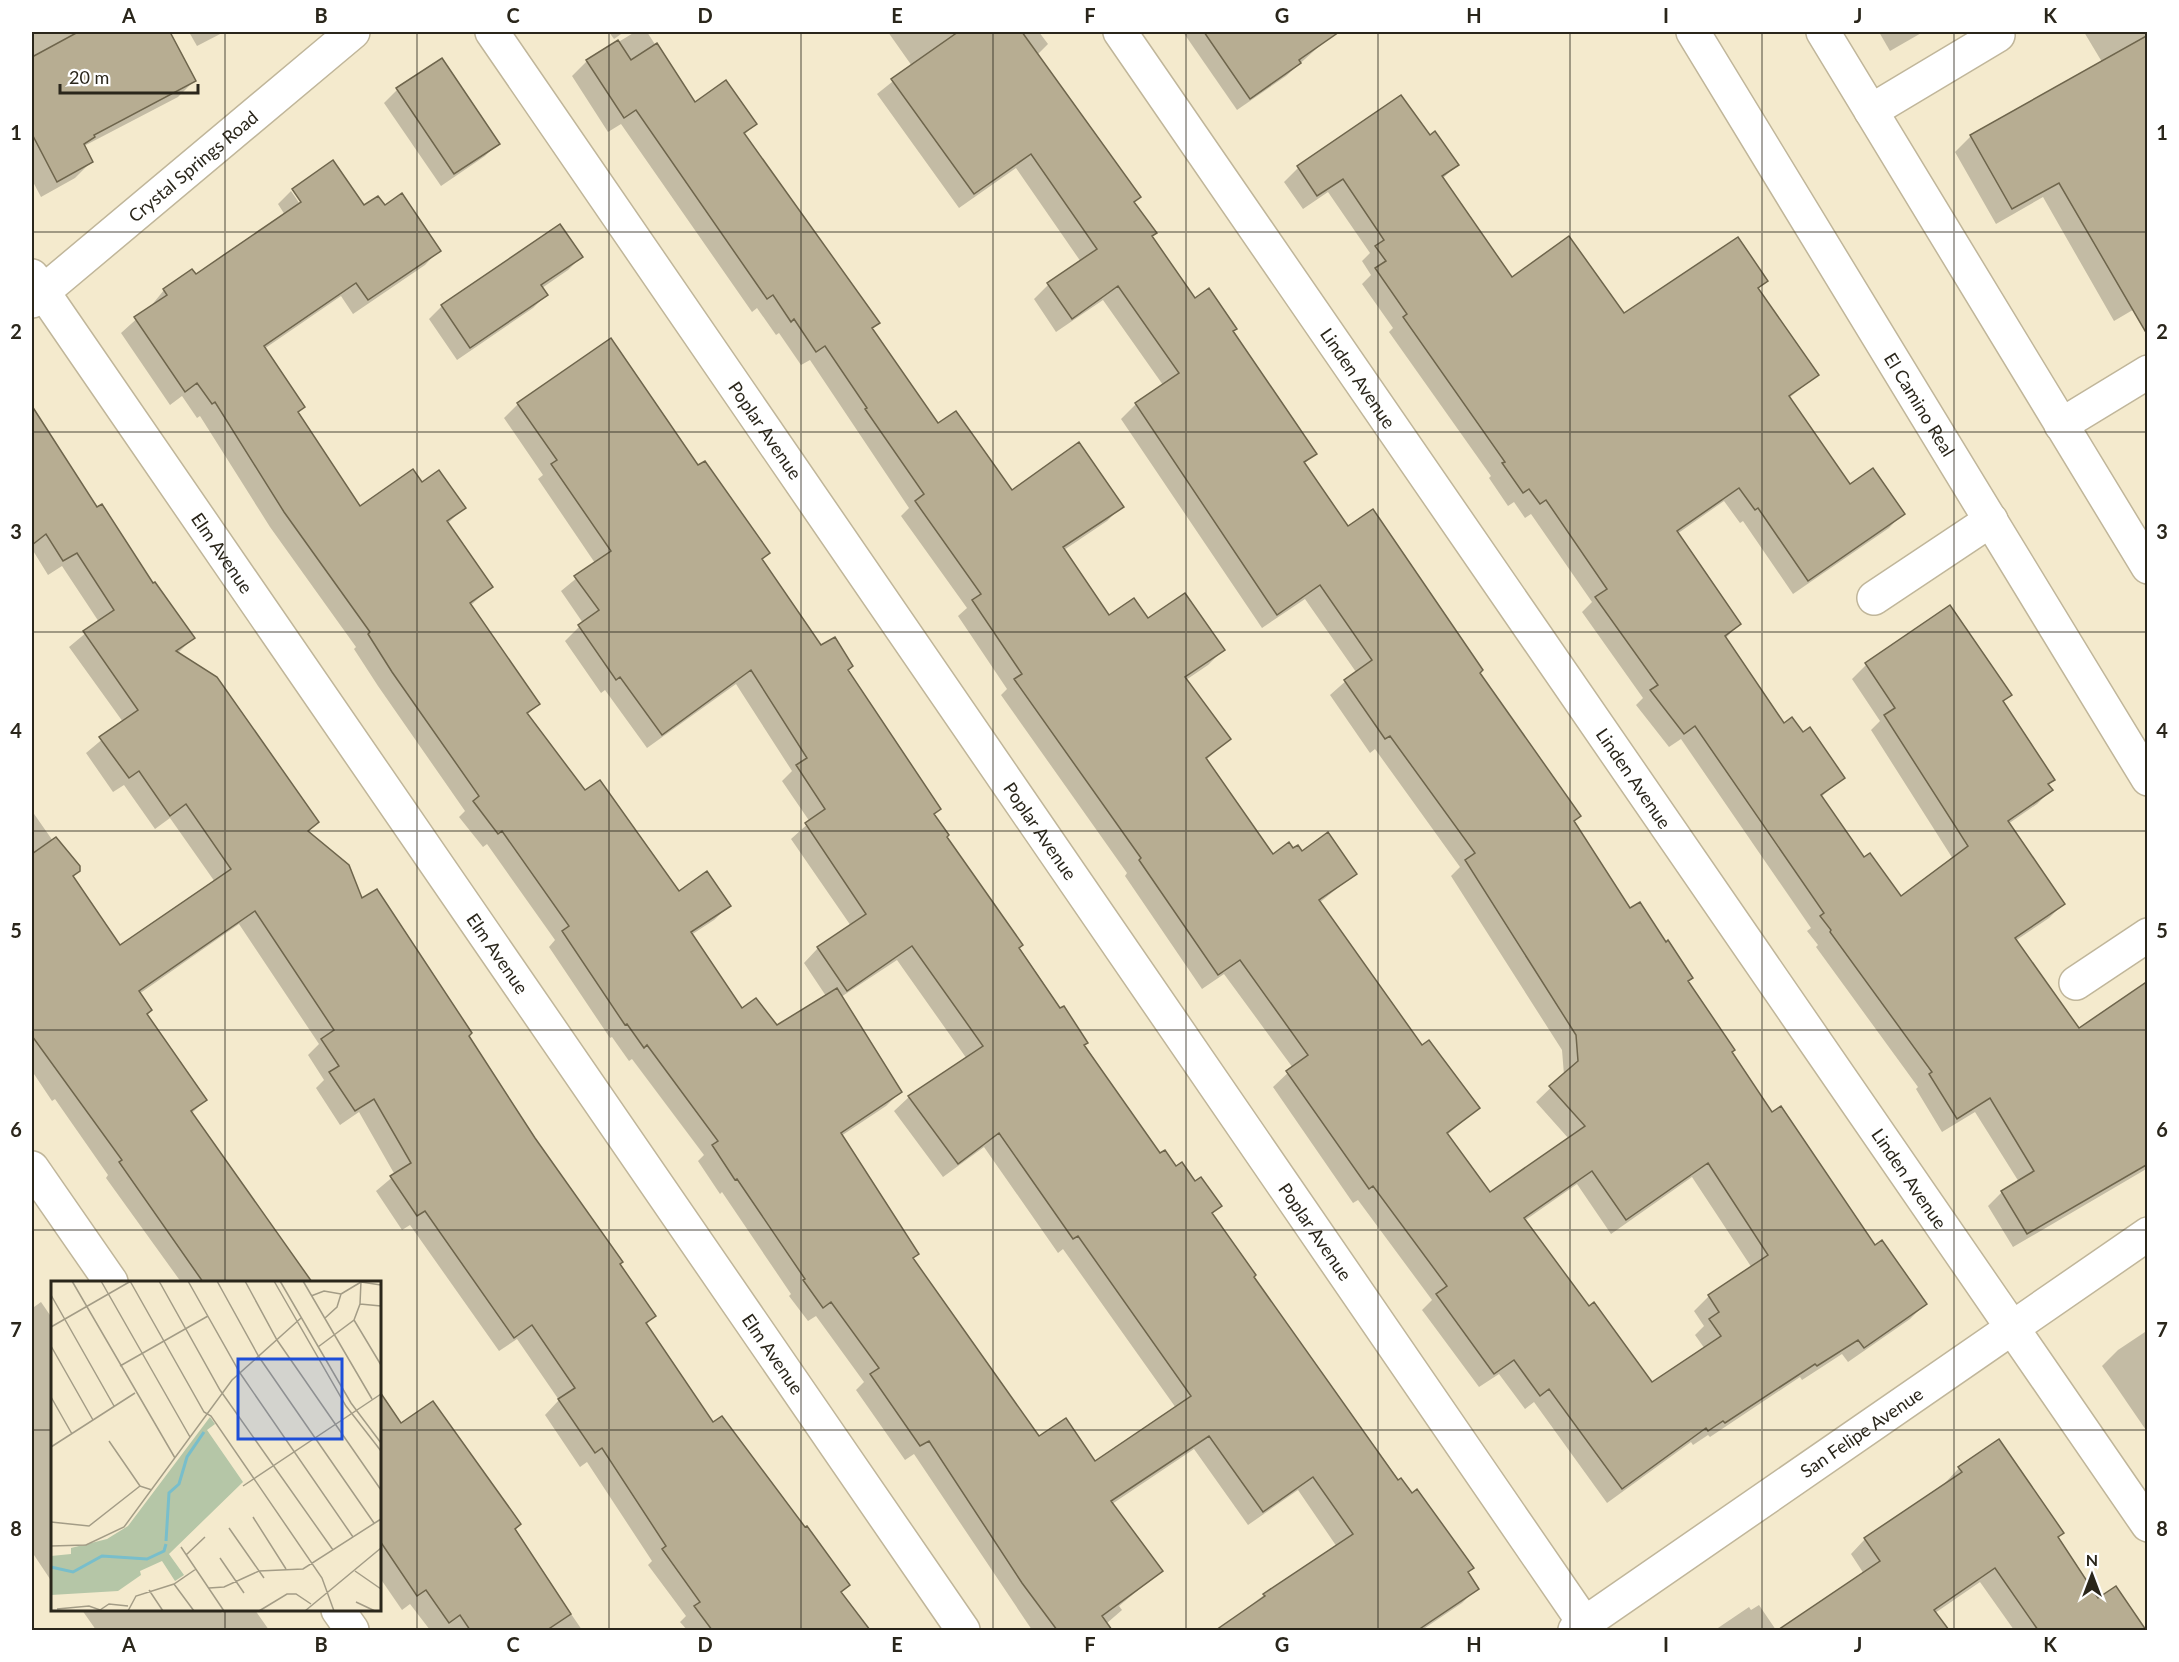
<svg xmlns="http://www.w3.org/2000/svg" width="2179" height="1662" viewBox="0 0 2179 1662" font-family="Lato,sans-serif">
  <style>
    .shadow { fill: #0003; fill-rule: evenodd }
    .building { fill: #b7ad92; stroke: #6e654c; stroke-width: 1.5; fill-rule: evenodd }
    .lines { fill: none; stroke-linecap: round; stroke-linejoin: round }
    .minor-casing { stroke: #c0b69a; stroke-width: 36 }
    .major-casing { stroke: #c0b69a; stroke-width: 36 }
    .minor { stroke: #fff; stroke-width: 33 }
    .major { stroke: #fff; stroke-width: 33 }
    .grid { fill: none; stroke: #2a261b; stroke-width: 1.5; stroke-opacity: 0.55 }
    .labels { text-anchor: middle; dominant-baseline: central; stroke-width: 5; stroke-linejoin: round; paint-order: stroke }
    .street-label { font-size: 18px; fill: #2a261b; stroke: #fff }
    .inset-river { fill: none; stroke: #78becb; stroke-width: 3 }
    .inset-road { fill: none; stroke: #a39c86; stroke-width: 1.5 }
    .view { fill: #1d4ed8; fill-opacity: 0.15; stroke: #1d4ed8; stroke-width: 3 }
    .inset-edge { fill: none; stroke: #2a261b; stroke-width: 3 }
    .neatline { fill: none; stroke: #2a261b; stroke-width: 2 }
    .grid-label { font-size: 20px; text-anchor: middle; font-weight: bold; fill: #2a261b }
  </style>
  <rect width="100%" height="100%" fill="#f4eacd"/>
  <g class="shadow">
    <polygon points="32,32 118,32 129,52 168,32 194,81 178,97 84,146 91,162 75,178 41,197 32,180"/>
    <polygon points="189,32 224,32 197,46"/>
    <polygon points="609,32 624,32 614,39"/>
    <path d="M 635,32 L 647,32 L 694,104 L 755,124 L 744,135 L 878,323 L 871,329 L 938,425 L 1011,493 L 1122,506 L 1107,521 L 1064,550 L 1109,617 L 1148,620 L 1223,650 L 1208,665 L 1186,680 L 1229,739 L 1206,760 L 1272,856 L 1293,850 L 1355,874 L 1319,903 L 1422,1047 L 1478,1108 L 1446,1136 L 1490,1194 L 1569,1139 L 1536,1102 L 1564,1075 L 1562,1050 L 1451,876 L 1460,867 L 1375,749 L 1370,753 L 1330,695 L 1356,672 L 1305,599 L 1262,628 L 1121,419 L 1136,404 L 1163,385 L 1103,300 L 1056,332 L 1034,299 L 1048,285 L 1081,262 L 1016,168 L 959,208 L 877,94 L 912,66 L 888,32 L 1039,32 L 1048,44 L 1037,55 L 1133,202 L 1151,237 L 1194,300 L 1232,332 L 1315,454 L 1304,464 L 1348,528 L 1478,673 L 1630,910 L 1691,978 L 1687,982 L 1771,1114 L 1875,1247 L 1925,1304 L 1910,1319 L 1848,1362 L 1842,1354 L 1802,1380 L 1800,1377 L 1710,1437 L 1708,1435 L 1693,1445 L 1691,1442 L 1607,1503 L 1534,1402 L 1525,1409 L 1499,1374 L 1479,1387 L 1422,1310 L 1432,1300 L 1358,1200 L 1353,1203 L 1273,1087 L 1293,1068 L 1224,974 L 1202,989 L 1125,876 L 1127,873 L 1001,695 L 1007,689 L 958,616 L 967,608 L 901,516 L 909,508 L 810,360 L 801,365 L 779,333 L 776,335 L 757,308 L 752,312 L 621,124 L 608,132 L 572,76 L 587,61 ZM 1692,1177 L 1752,1268 L 1709,1296 L 1694,1311 L 1704,1326 L 1695,1335 L 1705,1349 L 1652,1384 L 1588,1308 L 1524,1221 L 1577,1184 L 1611,1234 Z"/>
    <polygon points="1183,32 1333,32 1334,33 1286,76 1237,110"/>
    <polygon points="1879,32 1923,32 1890,51"/>
    <polygon points="2084,32 2148,32 2148,301 2114,321 2043,197 1996,224 1955,152 1971,136 2102,62"/>
    <polygon points="441,60 498,143 485,156 441,186 384,103 397,90"/>
    <polygon points="1401,97 1429,137 1457,165 1442,179 1512,280 1624,315 1766,281 1757,290 1817,375 1789,398 1850,486 1903,513 1889,528 1793,594 1743,521 1740,523 1724,501 1677,534 1739,624 1725,639 1783,725 1802,734 1843,778 1821,797 1864,859 1901,898 1953,859 1871,730 1880,721 1852,679 1866,665 1950,607 2010,695 2002,702 2053,780 2047,785 2051,790 2037,804 2008,824 2064,903 2049,918 2015,941 2078,1030 2148,983 2148,1168 2013,1247 1988,1206 2002,1192 2019,1182 1975,1112 1942,1132 1916,1089 1918,1087 1816,947 1818,945 1807,931 1811,928 1681,739 1669,747 1636,705 1643,698 1582,612 1592,602 1531,514 1525,518 1514,502 1508,506 1489,478 1491,476 1389,332 1393,328 1362,284 1371,275 1362,261 1370,253 1328,192 1303,209 1284,182 1298,168"/>
    <path d="M 333,162 L 364,207 L 384,207 L 439,250 L 425,265 L 353,314 L 341,296 L 264,349 L 303,407 L 297,413 L 360,508 L 421,484 L 464,508 L 447,524 L 491,587 L 470,606 L 538,704 L 526,716 L 584,792 L 678,893 L 729,906 L 714,920 L 691,935 L 742,1010 L 777,1027 L 826,996 L 804,963 L 818,948 L 851,926 L 791,839 L 810,822 L 782,781 L 792,771 L 736,684 L 647,748 L 605,690 L 601,693 L 565,641 L 583,623 L 561,591 L 595,563 L 538,479 L 543,475 L 504,418 L 518,404 L 761,560 L 821,647 L 847,671 L 939,809 L 933,815 L 945,837 L 1159,1155 L 1220,1206 L 1211,1215 L 1252,1277 L 1477,1588 L 1462,1603 L 1422,1630 L 1218,1630 L 1264,1595 L 1337,1547 L 1298,1490 L 1248,1525 L 1194,1449 L 1112,1504 L 1161,1571 L 1119,1606 L 1122,1610 L 1099,1630 L 1032,1630 L 914,1454 L 905,1460 L 856,1390 L 864,1382 L 816,1316 L 808,1321 L 789,1296 L 791,1294 L 722,1192 L 720,1194 L 698,1161 L 704,1155 L 632,1059 L 629,1061 L 612,1037 L 610,1038 L 549,947 L 555,940 L 487,844 L 483,847 L 459,817 L 465,811 L 378,686 L 354,649 L 356,647 L 270,527 L 200,416 L 197,418 L 182,396 L 170,405 L 121,333 L 151,306 L 164,290 L 195,276 L 285,215 L 278,204 L 291,191 L 304,210 L 306,208 L 292,190 ZM 897,960 L 967,1059 L 909,1097 L 894,1111 L 943,1177 L 984,1147 L 1058,1253 L 1063,1249 L 1176,1408 L 1095,1463 L 1039,1438 L 912,1259 L 841,1136 L 886,1106 L 900,1092 L 841,997 Z"/>
    <polygon points="581,257 568,270 542,288 546,295 533,308 457,360 429,319 442,306"/>
    <polygon points="32,409 97,509 193,638 177,654 318,822 307,833 467,1036 654,1316 646,1325 712,1424 848,1585 841,1593 868,1630 687,1630 680,1622 686,1616 648,1565 652,1561 587,1462 580,1467 545,1415 559,1400 517,1339 499,1351 410,1225 402,1230 376,1191 395,1175 359,1112 340,1125 316,1088 324,1080 308,1055 319,1044 239,924 139,994 145,1014 205,1100 191,1114 310,1282 181,1282 106,1178 108,1175 55,1099 52,1101 32,1071 32,811 53,841 72,877 120,947 215,882 170,818 155,829 124,785 113,792 86,753 123,722 69,647 99,622 62,566 48,575 32,549"/>
    <polygon points="41,1302 52,1318 52,1582 32,1552 32,1303 34,1307"/>
    <polygon points="2148,1330 2148,1433 2102,1366 2118,1350"/>
    <polygon points="380,1394 401,1425 514,1530 582,1630 430,1630 410,1604 402,1610 380,1578"/>
    <polygon points="1959,1468 2062,1533 2057,1538 2098,1600 2116,1588 2145,1630 2014,1630 1980,1582 1935,1613 1941,1622 1933,1630 1780,1630 1864,1574 1851,1554 1865,1539 1946,1485 1945,1483"/>
    <polygon points="1759,1605 1776,1630 1715,1630 1749,1607 1751,1610"/>
    <polygon points="82,1610 220,1610 222,1613 227,1610 255,1610 269,1630 96,1630"/>
  </g>
  <g class="building">
    <polygon points="78,32 170,32 196,81 94,135 95,137 84,144 93,162 57,182 32,134 32,57"/>
    <path d="M 958,32 L 1022,32 L 1141,197 L 1134,202 L 1157,233 L 1152,236 L 1195,298 L 1209,288 L 1237,329 L 1233,331 L 1317,454 L 1304,462 L 1348,526 L 1373,509 L 1483,670 L 1480,673 L 1581,816 L 1574,821 L 1630,908 L 1640,902 L 1666,942 L 1668,940 L 1693,978 L 1688,981 L 1735,1050 L 1732,1052 L 1772,1112 L 1781,1106 L 1875,1245 L 1882,1240 L 1927,1304 L 1864,1348 L 1858,1340 L 1817,1366 L 1815,1364 L 1725,1423 L 1723,1421 L 1708,1431 L 1706,1428 L 1622,1489 L 1549,1389 L 1540,1396 L 1514,1360 L 1494,1374 L 1436,1294 L 1447,1286 L 1373,1186 L 1369,1189 L 1286,1071 L 1308,1055 L 1240,960 L 1218,975 L 1139,860 L 1141,858 L 1014,679 L 1022,674 L 972,600 L 981,594 L 915,501 L 924,494 L 865,409 L 867,408 L 825,346 L 816,352 L 794,319 L 791,322 L 773,295 L 767,299 L 636,110 L 624,118 L 586,60 L 618,40 L 631,60 L 657,43 L 695,102 L 726,80 L 757,124 L 744,133 L 880,323 L 872,328 L 938,423 L 956,411 L 1012,490 L 1079,442 L 1124,507 L 1063,547 L 1109,615 L 1134,598 L 1148,618 L 1185,593 L 1225,650 L 1185,677 L 1231,739 L 1206,758 L 1273,854 L 1289,842 L 1293,848 L 1298,845 L 1302,851 L 1328,832 L 1357,874 L 1319,900 L 1422,1045 L 1429,1040 L 1480,1108 L 1447,1133 L 1490,1192 L 1585,1126 L 1549,1086 L 1578,1061 L 1576,1035 L 1465,860 L 1475,853 L 1390,736 L 1385,739 L 1344,680 L 1372,660 L 1320,585 L 1277,615 L 1135,403 L 1179,373 L 1118,286 L 1072,319 L 1047,283 L 1097,249 L 1031,154 L 974,194 L 891,79 ZM 1708,1163 L 1768,1255 L 1708,1295 L 1719,1312 L 1709,1319 L 1721,1336 L 1652,1382 L 1594,1302 L 1589,1306 L 1524,1218 L 1592,1171 L 1626,1220 Z"/>
    <polygon points="1204,32 1339,32 1299,60 1301,63 1250,99"/>
    <polygon points="2148,35 2148,336 2059,183 2012,209 1970,135"/>
    <polygon points="442,58 500,144 454,174 396,88"/>
    <polygon points="1401,95 1430,135 1435,131 1459,165 1442,176 1512,277 1569,236 1624,313 1738,237 1768,281 1758,288 1819,375 1789,396 1850,484 1873,468 1905,514 1808,581 1758,508 1755,510 1739,488 1677,531 1741,624 1725,636 1784,723 1792,717 1803,732 1810,727 1845,778 1821,795 1864,857 1870,853 1901,896 1968,846 1884,715 1895,708 1865,663 1950,605 2012,695 2003,701 2055,780 2048,784 2053,790 2008,821 2065,904 2015,938 2079,1028 2148,981 2148,1164 2027,1234 2001,1191 2034,1171 1990,1098 1957,1119 1929,1074 1932,1072 1830,932 1831,930 1820,916 1824,913 1695,726 1684,734 1650,690 1658,685 1595,597 1607,589 1546,500 1540,504 1529,489 1523,493 1502,463 1505,462 1403,317 1407,314 1375,268 1386,261 1375,246 1384,240 1343,179 1317,196 1297,166"/>
    <polygon points="333,160 364,205 378,196 385,205 402,193 441,251 368,300 356,283 264,346 305,407 298,412 360,506 413,469 422,482 439,470 466,508 447,521 493,587 470,603 540,704 527,713 585,790 600,780 679,891 707,871 731,906 691,932 742,1008 756,998 777,1025 837,988 902,1092 841,1133 919,1254 913,1258 1039,1436 1066,1418 1095,1461 1191,1396 1078,1236 1073,1239 999,1133 958,1164 908,1096 983,1046 912,946 847,991 817,947 866,914 805,823 825,809 796,765 807,758 751,670 662,735 620,677 616,680 578,625 599,610 574,576 611,551 551,464 557,460 517,403 611,338 698,465 705,461 770,553 762,559 821,645 835,637 853,666 848,670 941,809 934,814 949,835 947,837 1023,945 1019,948 1060,1008 1064,1006 1088,1043 1084,1045 1160,1153 1165,1150 1176,1166 1182,1162 1195,1181 1201,1177 1222,1206 1212,1213 1256,1275 1254,1277 1398,1480 1401,1478 1412,1493 1417,1489 1474,1568 1468,1572 1479,1589 1418,1630 1216,1630 1265,1596 1263,1594 1353,1534 1313,1477 1263,1512 1209,1436 1111,1501 1163,1571 1102,1616 1112,1630 1057,1630 1022,1583 929,1441 920,1446 870,1374 879,1368 831,1302 823,1308 803,1280 805,1279 737,1179 735,1180 712,1145 718,1141 647,1045 644,1048 627,1024 625,1025 562,931 569,926 502,831 498,834 473,801 479,796 392,672 368,634 370,632 284,512 215,402 212,404 197,383 185,392 134,317 167,295 163,289 192,269 196,274 301,202 292,189"/>
    <polygon points="560,224 583,257 541,285 548,295 470,348 441,305"/>
    <polygon points="32,406 97,507 102,504 153,583 155,582 195,638 176,651 217,677 319,822 308,831 349,865 362,898 377,889 472,1033 469,1036 535,1138 623,1262 620,1264 656,1316 646,1323 713,1422 722,1416 805,1527 807,1526 850,1585 841,1592 870,1630 712,1630 694,1606 700,1602 662,1549 666,1546 602,1448 595,1453 558,1399 575,1388 532,1325 514,1338 425,1211 417,1216 390,1176 411,1163 374,1099 355,1111 329,1072 339,1066 321,1039 334,1030 255,911 139,991 152,1010 147,1014 207,1100 191,1111 312,1282 203,1282 119,1162 122,1160 32,1036 32,854 56,837 80,866 80,871 73,876 120,945 231,869 186,804 170,816 139,771 129,778 99,737 138,710 83,631 114,610 77,553 63,561 46,534 32,545"/>
    <polygon points="380,1392 401,1423 433,1401 521,1524 515,1529 571,1614 547,1630 470,1630 460,1615 449,1623 426,1590 417,1596 380,1541"/>
    <polygon points="1999,1439 2064,1533 2058,1537 2098,1598 2116,1586 2146,1630 2038,1630 1995,1568 1934,1610 1949,1630 1778,1630 1880,1561 1864,1538 1962,1472 1958,1467"/>
  </g>
  <g class="lines">
    <defs>
      <g id="minor">
        <path id="s1" d="M 492,32 L 1589,1630"/>
        <path id="s2" d="M 1120,32 L 2148,1525"/>
        <polyline points="1871,111 1998,35"/>
        <path id="s3" d="M 32,276 L 963,1630"/>
        <polyline points="2061,425 2148,372"/>
        <polyline points="1874,598 1991,520"/>
        <polyline points="2076,983 2148,935"/>
        <polyline points="32,1168 111,1282"/>
        <polyline points="338,1610 352,1630"/>
        <path id="s4" d="M 1575,1630 L 2148,1234"/>
      </g>
      <g id="major">
        <path id="s5" d="M 1693,32 L 2148,779"/>
        <polyline points="1823,32 2148,567"/>
        <path id="s6" d="M 32,301 L 353,32"/>
      </g>
    </defs>
    <use href="#minor" class="minor-casing"/>
    <use href="#major" class="major-casing"/>
    <use href="#minor" class="minor"/>
    <use href="#major" class="major"/>
  </g>
  <path class="grid" d="M 225,32 L 225,1282M 417,32 L 417,1630M 609,32 L 609,1630M 801,32 L 801,1630M 993,32 L 993,1630M 1186,32 L 1186,1630M 1378,32 L 1378,1630M 1570,32 L 1570,1630M 1762,32 L 1762,1630M 1954,32 L 1954,1630M 32,232 L 2148,232M 32,432 L 2148,432M 32,632 L 2148,632M 32,831 L 2148,831M 32,1030 L 2148,1030M 32,1230 L 2148,1230M 32,1430 L 52,1430M 380,1430 L 2148,1430M 225,1610 L 225,1630"/>
  <g class="labels">
    <g class="street-label">
      <text stroke="none"><textPath href="#s6" startOffset="210">Crystal Springs Road</textPath></text>
      <text stroke="none"><textPath href="#s2" startOffset="420">Linden Avenue</textPath></text>
      <text stroke="none"><textPath href="#s5" startOffset="436">El Camino Real</textPath></text>
      <text stroke="none"><textPath href="#s1" startOffset="483">Poplar Avenue</textPath></text>
      <text stroke="none"><textPath href="#s3" startOffset="336">Elm Avenue</textPath></text>
      <text stroke="none"><textPath href="#s2" startOffset="906">Linden Avenue</textPath></text>
      <text stroke="none"><textPath href="#s1" startOffset="969">Poplar Avenue</textPath></text>
      <text stroke="none"><textPath href="#s3" startOffset="822">Elm Avenue</textPath></text>
      <text stroke="none"><textPath href="#s2" startOffset="1392">Linden Avenue</textPath></text>
      <text stroke="none"><textPath href="#s1" startOffset="1455">Poplar Avenue</textPath></text>
      <text stroke="none"><textPath href="#s3" startOffset="1308">Elm Avenue</textPath></text>
      <text stroke="none"><textPath href="#s4" startOffset="348">San Felipe Avenue</textPath></text>
    </g>
  </g>
  <g transform="translate(51 1281)">
    <rect width="330" height="330" fill="#f4eacd"/>
    <path d="M 159,136 L 164,143 L 156,149 L 192,201 L 118,273 L 133,294 L 124,300 L 111,280 L 89,290 L 90,294 L 67,310 L 0,314 L 0,275 L 20,273 L 20,267 L 56,258 L 77,245 Z" fill="#b5c6a7"/>
    <path class="inset-river" d="M 115,260 L 118,212 L 128,203 L 136,176 L 153,151M 0,286 L 22,291 L 51,275 L 96,278 L 113,270 L 115,263"/>
    <path class="inset-road" d="M 21,0 L 124,177M 50,0 L 139,156M 79,0 L 153,131 L 160,135 L 271,297 L 283,330M 108,0 L 169,109 L 282,269M 137,0 L 189,92 L 302,256M 166,0 L 208,76 L 323,242M 194,0 L 226,59 L 330,209M 223,0 L 295,125 L 330,170M 229,0 L 300,122 L 330,162M 252,0 L 321,118M 310,1 L 330,4M 290,13 L 310,1M 0,14 L 63,125M 260,15 L 273,10 L 290,13M 309,23 L 330,25M 274,37 L 286,26 L 290,13M 303,39 L 330,84M 0,46 L 80,0M 0,65 L 42,139M 267,66 L 303,39 L 309,23 L 310,0M 69,85 L 157,35M 0,116 L 21,153M 58,160 L 89,205M 0,166 L 84,112M 192,205 L 330,113M 202,236 L 235,288M 0,241 L 38,245 L 89,205 L 101,209M 178,247 L 213,297M 0,265 L 35,264 L 73,246 L 181,99 L 250,37M 130,266 L 173,330M 135,274 L 154,256M 169,277 L 193,312M 304,290 L 330,308M 123,303 L 143,330M 158,307 L 173,306 L 208,290 L 252,288 L 330,238M 98,309 L 112,330M 305,321 L 324,330M 6,328 L 38,325 L 49,329 L 58,323 L 77,325M 77,330 L 85,315 L 123,303 L 145,288M 208,330 L 236,313 L 245,313 L 260,323M 254,330 L 330,267"/>
    <path class="view" d="M 187,78 L 291,78 L 291,158 L 187,158 Z"/>
    <rect width="330" height="330" class="inset-edge"/>
  </g>
  <rect width="2179" height="1662" fill="none" stroke="#ffffff" stroke-width="66"/>
  <g transform="translate(2092 1575)" stroke="#ffffff" stroke-width="4.5" paint-order="stroke">
  <path d="M0-4.5L10 22L0 15L-10 22Z" fill="#2a261b"/>
  <text y="-9" font-size="16" font-weight="bold" text-anchor="middle" fill="#2a261b">N</text>
  </g>
  <path d="M60 84v9h138v-9" fill="none" stroke="#2a261b" stroke-width="3"/>
  <text x="69" y="84" font-size="18" fill="#2a261b" stroke="#ffffff" stroke-width="4.5" paint-order="stroke">20 m</text>
  <rect x="33" y="33" width="2113" height="1596" class="neatline"/>
  <g class="grid-label">
    <text x="129" y="23">A</text>
    <text x="321" y="23">B</text>
    <text x="513" y="23">C</text>
    <text x="705" y="23">D</text>
    <text x="897" y="23">E</text>
    <text x="1090" y="23">F</text>
    <text x="1282" y="23">G</text>
    <text x="1474" y="23">H</text>
    <text x="1666" y="23">I</text>
    <text x="1858" y="23">J</text>
    <text x="2050" y="23">K</text>
    <text x="16" y="140">1</text>
    <text x="2162" y="140">1</text>
    <text x="16" y="339">2</text>
    <text x="2162" y="339">2</text>
    <text x="16" y="539">3</text>
    <text x="2162" y="539">3</text>
    <text x="16" y="738">4</text>
    <text x="2162" y="738">4</text>
    <text x="16" y="938">5</text>
    <text x="2162" y="938">5</text>
    <text x="16" y="1137">6</text>
    <text x="2162" y="1137">6</text>
    <text x="16" y="1337">7</text>
    <text x="2162" y="1337">7</text>
    <text x="16" y="1536">8</text>
    <text x="2162" y="1536">8</text>
    <text x="129" y="1652">A</text>
    <text x="321" y="1652">B</text>
    <text x="513" y="1652">C</text>
    <text x="705" y="1652">D</text>
    <text x="897" y="1652">E</text>
    <text x="1090" y="1652">F</text>
    <text x="1282" y="1652">G</text>
    <text x="1474" y="1652">H</text>
    <text x="1666" y="1652">I</text>
    <text x="1858" y="1652">J</text>
    <text x="2050" y="1652">K</text>
  </g>
</svg>
